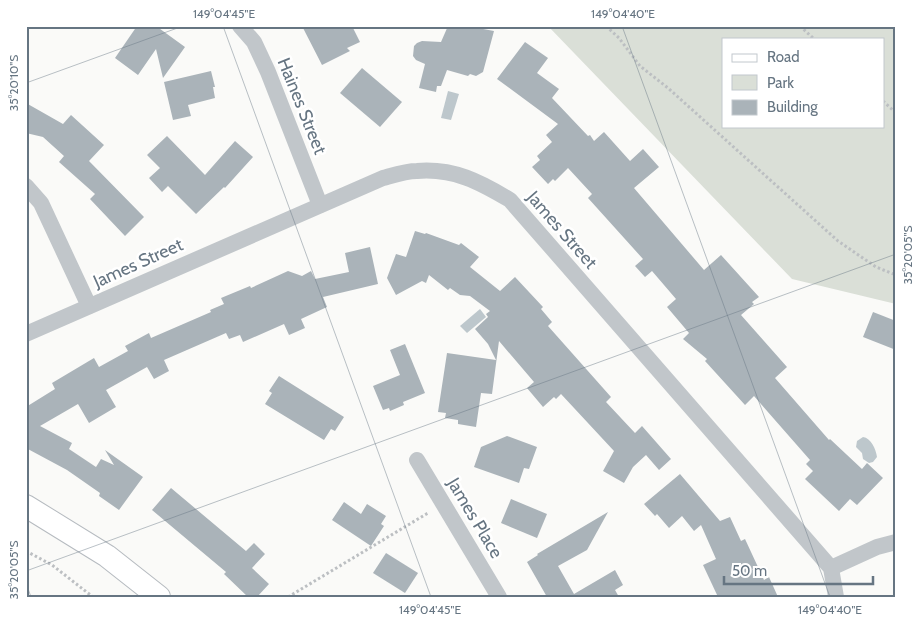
<svg xmlns="http://www.w3.org/2000/svg" width="922" height="623" viewBox="0 0 922 623" font-family="Cabin,sans-serif">
  <style>
    .green { fill: #dadfd7; fill-rule: evenodd }
    .water { fill: #bdc7cc }
    .building { fill: #aab3b9 }
    .lines { fill: none; stroke-linecap: round; stroke-linejoin: round }
    .secondary-casing { stroke: #b6bbc0; stroke-width: 24 }
    .path { stroke: #bcbfc2; stroke-width: 3; stroke-dasharray: 2.5 2.5; stroke-linecap: butt }
    .minor { stroke: #c1c6ca; stroke-width: 16 }
    .secondary { stroke: #fff; stroke-width: 22 }
    .ticks { fill: none; stroke: #667582; stroke-width: 1; stroke-opacity: 0.45 }
    .labels { text-anchor: middle; dominant-baseline: central; stroke-width: 5; stroke-linejoin: round; paint-order: stroke }
    .street-label { font-size: 18px; fill: #667582; stroke: #fff }
    .neatline { fill: none; stroke: #667582; stroke-width: 2 }
    .ticks-label { font-size: 12px; text-anchor: middle; fill: #667582 }
  </style>
  <rect width="100%" height="100%" fill="#fafaf8"/>
  <path class="green" d="M 548,26 L 896,26 L 896,304 L 792,279 ZM 723,39 L 883,39 L 883,126 L 723,126 Z"/>
  <g class="water">
    <polygon points="448,91 459,94 451,120 441,118"/>
    <polygon points="480,309 486,317 467,333 460,326"/>
    <path d="M 863,437 C 871,438 876,449 877,457 L 873,462 L 869,463 L 863,459 L 862,453 L 856,447 L 857,441 Z"/>
  </g>
  <g class="building">
    <polygon points="137,26 156,26 185,47 163,78 156,49 138,75 115,58"/>
    <polygon points="302,26 352,26 360,42 347,48 350,51 322,65"/>
    <polygon points="448,26 467,26 494,31 483,72 476,76 470,74 468,76 447,70 441,86 437,86 436,92 419,88 425,64 416,60 413,56 414,46 417,43 422,41 441,42"/>
    <polygon points="525,42 548,58 537,73 559,89 552,98 588,136 590,135 594,141 604,132 630,161 643,149 659,167 634,188 704,270 721,255 759,297 752,302 754,304 741,315 787,367 775,378 829,440 830,439 862,469 867,463 883,478 857,505 850,499 839,511 805,479 813,471 806,464 810,460 754,396 745,405 705,361 707,359 683,339 689,333 667,307 676,299 652,271 645,277 635,266 643,259 588,198 592,194 568,168 555,181 553,179 548,184 532,167 540,160 537,156 552,142 546,135 558,124 497,79"/>
    <polygon points="362,68 402,102 380,127 340,93"/>
    <polygon points="211,71 215,87 213,87 215,98 188,105 191,116 173,120 164,82"/>
    <polygon points="26,103 63,124 71,115 104,145 89,161 144,217 125,236 90,199 95,194 59,162 64,156 43,137 26,133"/>
    <polygon points="167,136 205,175 235,141 253,157 225,188 224,187 196,214 168,186 162,192 149,178 160,168 147,155"/>
    <polygon points="415,231 425,234 426,233 459,245 461,243 479,257 470,267 500,291 515,277 543,307 541,309 552,322 548,326 611,397 606,402 635,433 642,426 671,459 659,470 646,455 633,467 624,483 603,471 614,451 561,394 556,399 554,397 543,407 527,388 534,382 499,341 492,394 481,393 476,427 458,424 458,420 445,418 446,413 438,412 447,353 496,360 488,344 475,329 488,317 486,314 490,311 470,296 460,295 450,288 448,290 429,275 426,283 422,281 396,295 387,278 396,254 406,257"/>
    <polygon points="370,247 378,284 323,297 327,307 301,319 305,328 289,335 284,324 243,342 240,335 229,339 226,333 164,360 169,371 154,379 147,367 106,390 116,407 89,423 78,404 40,426 72,443 69,449 96,467 101,459 114,465 105,450 143,477 119,510 99,496 100,493 67,470 26,448 26,407 55,389 52,383 94,358 99,367 128,351 125,346 149,333 151,338 211,312 210,310 224,304 221,298 250,286 251,288 288,271 302,276 311,271 315,279 349,272 345,253"/>
    <polygon points="873,312 896,321 896,350 863,337"/>
    <polygon points="405,344 425,393 403,402 404,405 390,411 389,408 383,410 373,386 400,375 390,350"/>
    <polygon points="279,376 344,417 335,431 331,429 324,440 265,404 272,393 269,391"/>
    <polygon points="507,436 537,447 529,469 524,468 519,483 474,467 481,447"/>
    <polygon points="680,474 720,521 730,517 741,541 745,539 764,580 769,577 778,597 718,597 703,565 716,559 701,525 694,531 682,516 669,528 657,514 655,516 644,504"/>
    <polygon points="171,488 246,551 254,543 265,554 252,568 269,584 257,597 248,597 224,574 226,572 152,510"/>
    <polygon points="511,499 547,514 537,538 501,523"/>
    <polygon points="344,502 361,514 367,504 386,516 381,524 384,526 371,546 332,520"/>
    <polygon points="608,512 587,550 558,566 574,594 615,570 623,585 615,590 619,597 547,597 527,562 538,555 537,554"/>
    <polygon points="386,553 418,573 405,593 373,573"/>
  </g>
  <g class="lines">
    <defs>
      <polyline id="secondary" points="26,506 107,556 159,597"/>
    </defs>
    <use href="#secondary" class="secondary-casing"/>
    <g class="path">
      <polyline points="606,26 619,38 640,66 668,88 838,241 876,267 896,275"/>
      <polyline points="800,26 814,39"/>
      <polyline points="883,101 896,113"/>
      <polyline points="26,551 52,565 93,597"/>
      <polyline points="288,597 428,513"/>
    </g>
    <g class="minor">
      <polyline points="240,26 254,42 268,72 320,205"/>
      <polyline points="26,186 41,203 89,306"/>
      <path d="M 26,334 L 383,178 C 394,175 406,171 417,171 C 454,168 480,182 510,200 L 831,568 L 836,597"/>
      <polyline points="417,460 499,597"/>
      <polyline points="831,568 877,547 896,542"/>
    </g>
    <use href="#secondary" class="secondary"/>
  </g>
  <path class="ticks" d="M 223,26 L 431,597M 622,26 L 830,597M 26,83 L 183,26M 26,571 L 896,254M 26,583 L 31,597"/>
  <g class="labels">
    <g class="street-label">
      <text transform="translate(302 106) rotate(68)">Haines Street</text>
      <text transform="translate(562 230) rotate(49)">James Street</text>
      <text transform="translate(138 263) rotate(-24)">James Street</text>
      <text transform="translate(475 518) rotate(59)">James Place</text>
    </g>
  </g>
  <rect width="922" height="623" fill="none" stroke="#ffffff" stroke-width="55"/>
  <rect x="722" y="38" width="162" height="90" fill="#ffffff" stroke="#c2c8cd"/>
  <rect x="732" y="54" width="25" height="8" fill="#ffffff" stroke="#c2c8cd"/>
  <text x="767" y="62" font-size="15" fill="#667582">Road</text>
  <rect x="732" y="75" width="25" height="15" fill="#dadfd7" stroke="#c2c8cd"/>
  <text x="767" y="88" font-size="15" fill="#667582">Park</text>
  <rect x="732" y="100" width="25" height="15" fill="#aab3b9" stroke="#c2c8cd"/>
  <text x="767" y="112" font-size="15" fill="#667582">Building</text>
  <path d="M724 576v8h149v-8" fill="none" stroke="#667582" stroke-width="2.5"/>
  <text x="732" y="576" font-size="15" fill="#667582" stroke="#ffffff" stroke-width="4" paint-order="stroke">50 m</text>
  <rect x="28" y="28" width="866" height="568" class="neatline"/>
  <g class="ticks-label">
    <text x="224" y="18">149°04'45"E</text>
    <text x="623" y="18">149°04'40"E</text>
    <text transform="translate(14 83) rotate(-90)" y="4">35°20'10"S</text>
    <text transform="translate(908 255) rotate(-90)" y="4">35°20'05"S</text>
    <text transform="translate(14 570) rotate(-90)" y="4">35°20'05"S</text>
    <text x="430" y="614">149°04'45"E</text>
    <text x="830" y="614">149°04'40"E</text>
  </g>
</svg>
